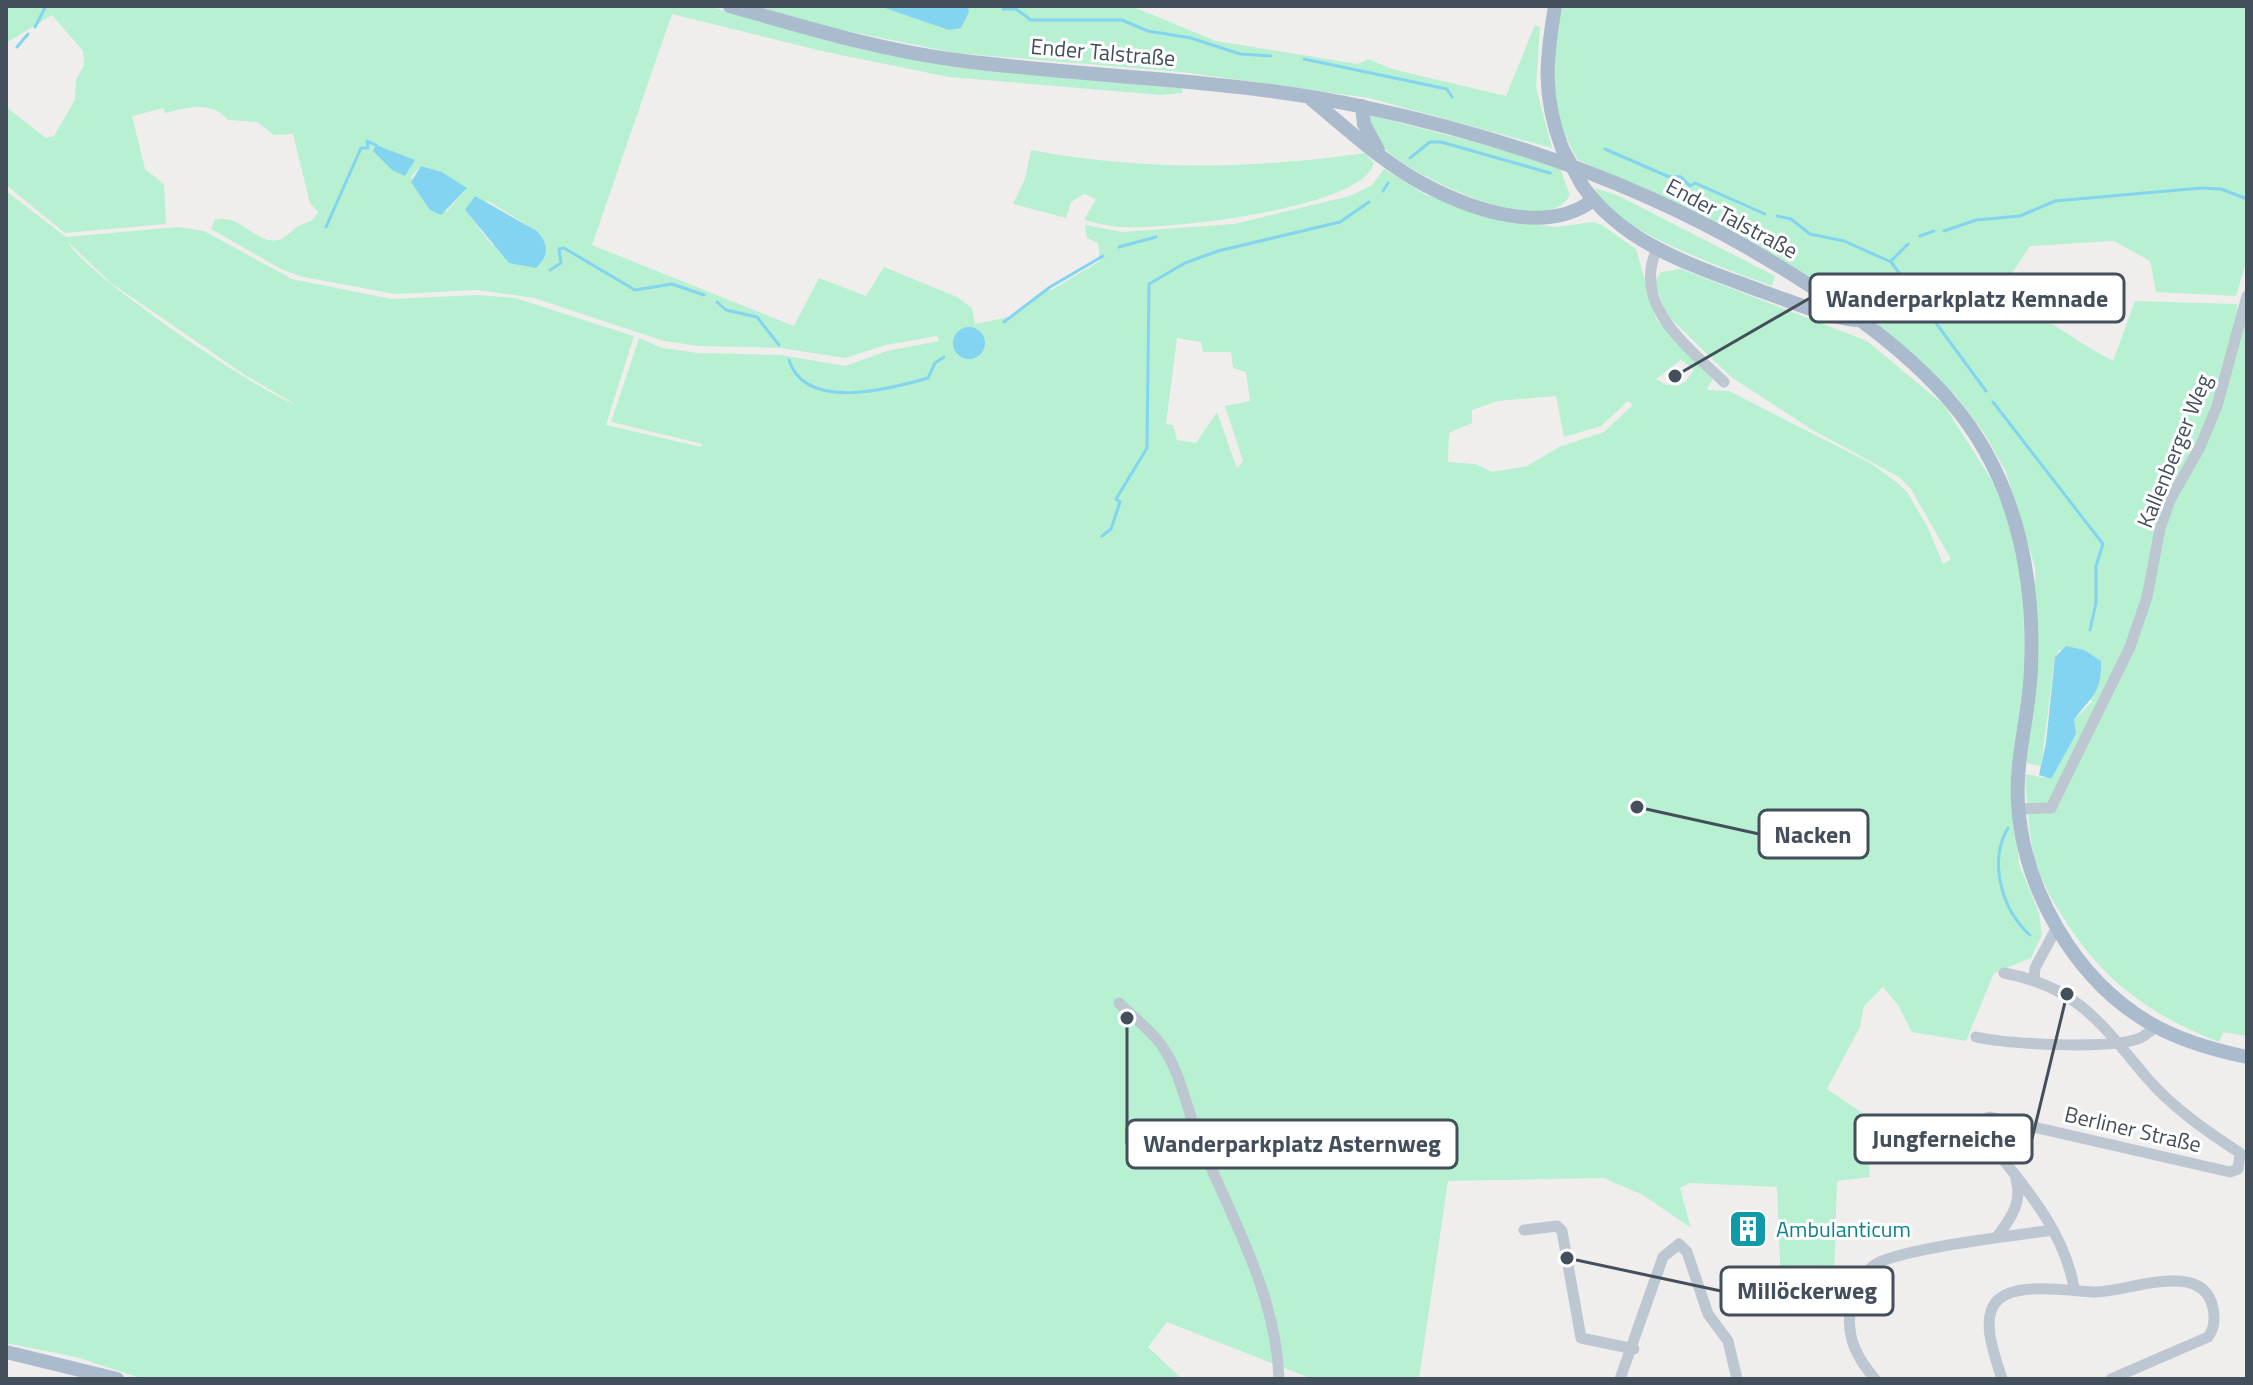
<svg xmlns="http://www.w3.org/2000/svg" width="2253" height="1385" viewBox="0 0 2253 1385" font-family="'Titillium Web',sans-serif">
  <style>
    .green { fill: #b8f1d1; fill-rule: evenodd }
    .water { fill: #83d4f0 }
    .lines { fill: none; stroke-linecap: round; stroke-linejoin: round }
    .stream { stroke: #83d4f0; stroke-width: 3 }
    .minor { stroke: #bdc7d1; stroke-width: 11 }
    .major { stroke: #abbbce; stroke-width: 14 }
    .major-bridge { stroke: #abbbce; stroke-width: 14 }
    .labels { text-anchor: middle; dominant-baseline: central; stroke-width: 6; stroke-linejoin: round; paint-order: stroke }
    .street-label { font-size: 22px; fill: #444f5c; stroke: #fff }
    .culture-label { font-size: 22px; fill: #0d838f; stroke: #fff; text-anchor: start }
    .leader { fill: none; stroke: #444f5c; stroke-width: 3 }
    .callout-dot { fill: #444f5c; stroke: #fff; stroke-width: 3 }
    .callout { fill: #fff; stroke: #444f5c; stroke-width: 3 }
    .callout-label { font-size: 24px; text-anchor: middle; font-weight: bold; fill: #444f5c }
  </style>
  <rect width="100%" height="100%" fill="#f0eded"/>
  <g class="green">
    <path d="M 6,6 L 708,6 L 829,41 L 953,67 L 1181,88 L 1183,93 L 1161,95 L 949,77 L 826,52 L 672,14 L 592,245 L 794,326 L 819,278 L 866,296 L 884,267 L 957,297 L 972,308 L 975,324 L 1014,316 L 1040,293 L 1053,289 L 1100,261 L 1098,243 L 1087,238 L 1085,225 L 1122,232 L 1234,224 L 1350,196 L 1372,185 L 1384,169 L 1426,195 L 1499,220 L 1556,227 L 1594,222 L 1602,225 L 1636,249 L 1656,319 L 1713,378 L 1707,390 L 1729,391 L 1872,464 L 1895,481 L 1907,492 L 1928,528 L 1943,564 L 1951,559 L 1911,489 L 1899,477 L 1811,429 L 1731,377 L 1666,314 L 1655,282 L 1661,272 L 1681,269 L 1867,341 L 1944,405 L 1991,479 L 2010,523 L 2022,571 L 2025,669 L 2011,774 L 2019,864 L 2039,913 L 2042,935 L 2031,958 L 1994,973 L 1966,1041 L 1912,1032 L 1898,1005 L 1883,987 L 1864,1006 L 1860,1027 L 1827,1089 L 1864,1114 L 1870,1177 L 1837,1181 L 1833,1316 L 1781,1287 L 1777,1187 L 1690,1183 L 1680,1188 L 1691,1228 L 1643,1195 L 1604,1178 L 1448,1181 L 1419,1379 L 1312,1379 L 1167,1322 L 1148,1347 L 1182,1379 L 143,1379 L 76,1357 L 6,1343 L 6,191 L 66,237 L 178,227 L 204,231 L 292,279 L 392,299 L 477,295 L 515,298 L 634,336 L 606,425 L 701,447 L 703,444 L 611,422 L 639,338 L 662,348 L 698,353 L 781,355 L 845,366 L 887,351 L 939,341 L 937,336 L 886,345 L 845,358 L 781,348 L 699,346 L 664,341 L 534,298 L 478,290 L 395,294 L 303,277 L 283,270 L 211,229 L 215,220 C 239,212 256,245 278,240 C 287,238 291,230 299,226 C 309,221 313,222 318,212 L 310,203 L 293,134 L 274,135 L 257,122 L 228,120 C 212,100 186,108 165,113 L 164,108 L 132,116 L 145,169 L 164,184 L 166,224 L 65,233 L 6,185 L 6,107 L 46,138 L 54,136 L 75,100 L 76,80 L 84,65 L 83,51 L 52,15 L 6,43 ZM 421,166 L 442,172 L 467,188 L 447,211 L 430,210 L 411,177 ZM 488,201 L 537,231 L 492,245 L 465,210 ZM 68,242 L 111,283 L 245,375 L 295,404 C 258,392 82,272 68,242 ZM 1177,338 L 1201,342 L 1203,352 L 1231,352 L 1233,368 L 1246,372 L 1250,401 L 1225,406 L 1243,461 L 1237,468 L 1217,412 L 1196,443 L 1177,440 L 1173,425 L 1166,424 ZM 1681,360 L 1694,370 L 1685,382 L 1666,385 L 1656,379 ZM 1556,396 L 1564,437 L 1601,426 L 1628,401 L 1633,405 L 1604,432 L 1559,447 L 1527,466 L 1492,472 L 1476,464 L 1448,462 L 1449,433 L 1472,423 L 1472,410 L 1498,401 Z"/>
    <polygon points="756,6 879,6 920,19 969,12 968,6 1136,8 1216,41 1358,64 1368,59 1392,69 1506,96 1535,25 1540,27 1536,87 1552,148 1369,98 1182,72 956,53 832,28"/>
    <path d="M 1563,6 L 2247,6 L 2247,259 L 2236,296 L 2156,292 L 2150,261 L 2114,241 L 2030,246 L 1999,293 C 2039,313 2074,340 2113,361 L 2135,301 L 2237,304 L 2237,310 L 2247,310 L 2247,1036 L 2223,1032 L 2219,1042 C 2154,1017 2106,983 2068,925 C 2055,905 2041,882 2035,859 C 2028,833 2027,801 2025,774 L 2051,779 L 2074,720 L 2092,702 L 2060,649 L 2055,657 L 2041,766 L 2026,763 L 2036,671 L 2035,567 L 2006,472 L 1984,433 L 1956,396 L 1895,340 L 1624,180 L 1578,160 C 1551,116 1543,55 1563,6 Z"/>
    <path d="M 1365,114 L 1506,150 L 1560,168 L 1570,195 C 1547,242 1413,176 1387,151 C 1377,142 1372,126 1365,114 Z"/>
    <path d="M 1031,150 C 1141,171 1254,169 1365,153 L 1374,163 C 1363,209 1164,230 1120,227 C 1108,226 1096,223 1084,220 L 1096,199 L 1084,194 L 1071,202 L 1066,218 L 1013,204 L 1025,179 Z"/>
    <path d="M 1595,188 L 1617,195 L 1775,276 L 1772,286 C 1733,271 1607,229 1595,188 Z"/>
  </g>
  <g class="water">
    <polygon points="879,6 968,6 969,12 961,28 949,30"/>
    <polygon points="376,145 415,160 405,176 392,170 373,151"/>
    <polygon points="421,166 442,172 467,188 441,215 430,210 411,182"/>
    <path d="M 475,196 L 537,231 C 549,244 549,256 536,268 L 509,263 L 465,210 Z"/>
    <circle cx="969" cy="343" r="16"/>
    <path d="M 2066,646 L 2084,650 L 2101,661 C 2102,694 2091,696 2074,720 L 2076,734 L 2051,779 L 2039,775 L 2046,743 L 2055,657 Z"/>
  </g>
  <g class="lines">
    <g class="stream">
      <polyline points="1003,9 1016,9 1031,20 1122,20 1148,31 1191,38 1240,54 1271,56"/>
      <polyline points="35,27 46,6"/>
      <polyline points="17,47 28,34"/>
      <polyline points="1304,59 1447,89 1452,97"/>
      <polyline points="1605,149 1667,176 1681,177 1690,186 1695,183 1765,214"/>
      <polyline points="1410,158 1430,142 1441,142 1550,173"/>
      <polyline points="1383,191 1388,183"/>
      <polyline points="1777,216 1791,219 1810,234 1844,241 1891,262 1986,391"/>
      <polyline points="326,227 361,148 368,148 367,141 376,145"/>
      <polyline points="1944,231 1976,220 2020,216 2055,201 2201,188 2221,189 2247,199"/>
      <polyline points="1920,236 1934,231"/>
      <polyline points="1119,247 1156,237"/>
      <polyline points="1891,261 1908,244"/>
      <polyline points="550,270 561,263 559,249 564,248 635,290 672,284 704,295"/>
      <polyline points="717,302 726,310 757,317 779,345"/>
      <polyline points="1004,322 1050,287 1103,256"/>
      <path d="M 789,360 C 805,412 890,389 928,378 L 935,363 L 944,357"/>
      <polyline points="1993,402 2103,544 2096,566 2096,603 2090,630"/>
      <polyline points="1102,536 1111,529 1120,502 1116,499 1147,448 1149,284 1185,263 1218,251 1340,222 1369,202"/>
      <path d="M 2008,828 C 1988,862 2002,910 2030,935"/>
    </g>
    <g class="minor">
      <path d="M 1657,249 C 1631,305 1688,347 1724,382"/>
      <polyline points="2018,809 2051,808 2130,647 2147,597 2160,529 2170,500 2200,447 2217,406 2247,296"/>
      <path d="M 2004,973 C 2079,987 2102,1025 2148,1079 C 2174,1109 2208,1132 2240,1153 L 2238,1169 L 2230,1172 L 1990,1117 L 1984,1119 L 1982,1130 L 1988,1141 C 2024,1186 2064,1230 2074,1288"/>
      <polyline points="2034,979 2035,968 2057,927"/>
      <path d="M 1119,1003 C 1133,1017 1151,1030 1162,1046 C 1181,1073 1186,1107 1198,1137 C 1230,1216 1276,1291 1279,1379"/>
      <path d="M 1976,1037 C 2008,1044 2112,1050 2140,1038 C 2146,1035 2151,1030 2156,1027"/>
      <polyline points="1524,1230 1557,1226 1562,1231 1581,1338 1634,1349"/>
      <path d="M 1997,1237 C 2010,1219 2023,1203 2016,1180"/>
      <polyline points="1620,1379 1663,1257 1679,1244 1687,1252 1708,1314 1728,1341 1737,1379"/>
      <path d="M 1875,1379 C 1858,1359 1847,1340 1850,1313 C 1852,1295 1858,1278 1873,1266 C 1894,1249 2020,1235 2053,1230"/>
      <path d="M 2002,1379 C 1996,1359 1980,1320 1996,1302 C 2014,1281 2069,1291 2092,1292 C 2124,1294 2203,1257 2213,1308 C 2215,1318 2215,1328 2208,1337 L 2111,1379"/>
    </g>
    <g class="major">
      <path d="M 730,6 C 804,27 879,50 956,60 C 1091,78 1230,78 1364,107 C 1505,137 1644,185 1767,259 C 1832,298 1900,343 1950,401 C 2014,475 2035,571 2031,667 C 2030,713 2015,757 2018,803 C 2023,888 2074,978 2148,1022 C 2178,1040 2213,1050 2247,1057"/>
      <path d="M 1555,6 C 1546,60 1542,95 1562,148"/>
      <path d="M 1312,100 C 1348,129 1383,163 1425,185 C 1472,210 1547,236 1593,200"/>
      <polyline points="1362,106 1364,124 1378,150"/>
      <path d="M 1582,185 C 1625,246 1695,266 1761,291 C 1793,302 1823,316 1856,320"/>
      <polyline points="6,1352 117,1379"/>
    </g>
    <polyline class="major-bridge" points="1562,148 1582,185"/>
  </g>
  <defs>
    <symbol id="building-square" viewBox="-11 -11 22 22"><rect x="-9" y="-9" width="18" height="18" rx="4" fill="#0f9aa8" stroke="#fff"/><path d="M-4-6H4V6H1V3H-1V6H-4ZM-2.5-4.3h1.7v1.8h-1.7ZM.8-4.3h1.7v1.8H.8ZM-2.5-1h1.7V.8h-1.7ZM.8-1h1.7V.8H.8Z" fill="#fff"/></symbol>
  </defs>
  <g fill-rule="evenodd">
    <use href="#building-square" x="1726" y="1207" width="44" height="44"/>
  </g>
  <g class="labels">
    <g class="street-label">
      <text transform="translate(1103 52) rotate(5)">Ender Talstraße</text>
      <text transform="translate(1732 218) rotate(28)">Ender Talstraße</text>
      <text transform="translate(2174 451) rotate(-68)">Kallenberger Weg</text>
      <text transform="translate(2133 1129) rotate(13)">Berliner Straße</text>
    </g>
    <g class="culture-label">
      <text x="1776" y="1229">Ambulanticum</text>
    </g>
  </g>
  <path class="leader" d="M1675 376L1810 298M1637 807L1759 834M2067 994L2032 1139M1127 1018L1127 1144M1567 1258L1721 1291"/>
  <g class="callout-dot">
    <circle cx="1675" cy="376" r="8"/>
    <circle cx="1637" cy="807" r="8"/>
    <circle cx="2067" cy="994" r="8"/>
    <circle cx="1127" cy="1018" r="8"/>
    <circle cx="1567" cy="1258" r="8"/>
  </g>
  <g class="callout">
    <rect x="1810" y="274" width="314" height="48" rx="8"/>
    <rect x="1759" y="810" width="109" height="48" rx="8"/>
    <rect x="1855" y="1115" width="177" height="48" rx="8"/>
    <rect x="1127" y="1120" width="330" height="48" rx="8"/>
    <rect x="1721" y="1267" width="172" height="48" rx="8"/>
  </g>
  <g class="callout-label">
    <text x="1967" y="307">Wanderparkplatz Kemnade</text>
    <text x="1813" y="843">Nacken</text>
    <text x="1944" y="1147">Jungferneiche</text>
    <text x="1292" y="1152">Wanderparkplatz Asternweg</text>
    <text x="1807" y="1299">Millöckerweg</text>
  </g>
  <rect width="2253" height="1385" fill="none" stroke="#444f5c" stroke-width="16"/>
</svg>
